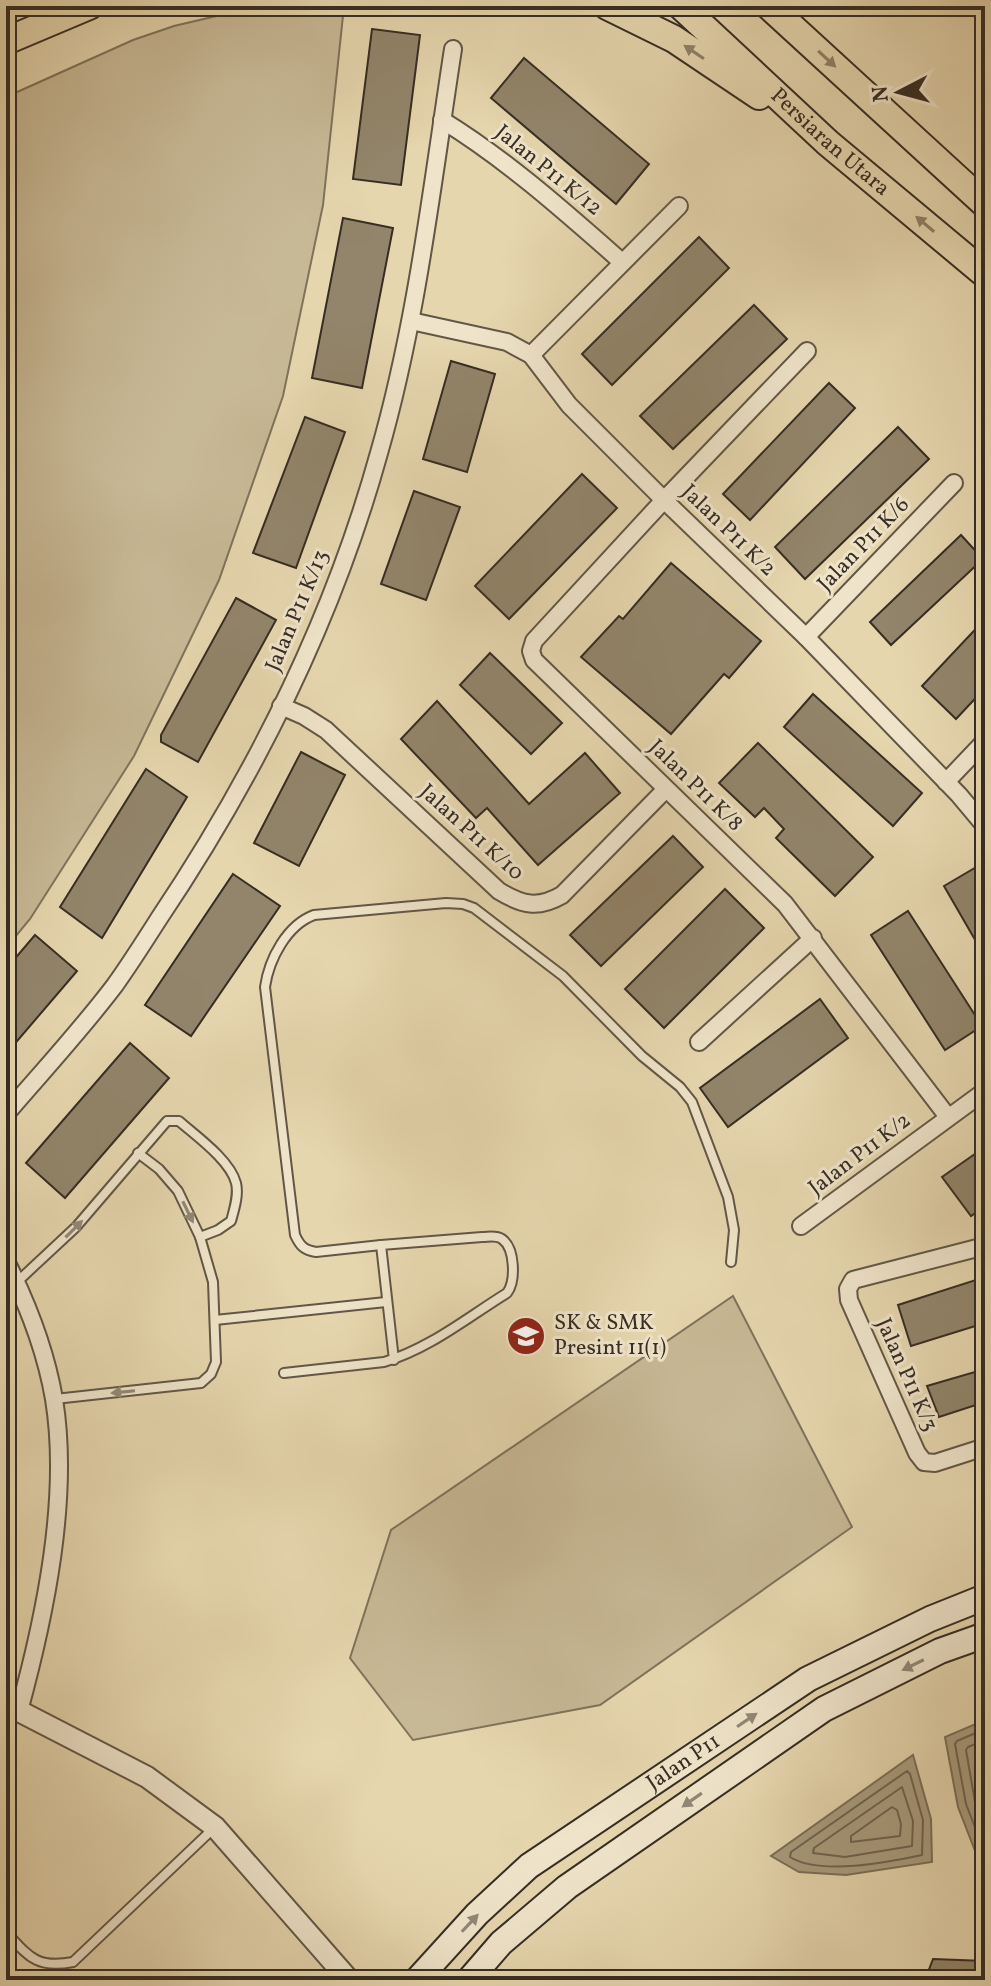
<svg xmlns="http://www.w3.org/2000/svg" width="991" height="1986" viewBox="0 0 991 1986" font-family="Vollkorn,serif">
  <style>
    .green { fill: #c8b996; stroke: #7f735c; stroke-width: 2 }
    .water { fill: #aa9d7f; stroke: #7c705a; stroke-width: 2 }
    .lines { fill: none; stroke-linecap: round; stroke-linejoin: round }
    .shore { stroke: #706551; stroke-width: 2 }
    .building { fill: #92856b; stroke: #362d23; stroke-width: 2 }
    .service-casing { stroke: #625746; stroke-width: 12 }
    .minor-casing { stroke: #625746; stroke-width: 20 }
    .tertiary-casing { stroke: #625746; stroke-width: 24 }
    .secondary-casing { stroke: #362d23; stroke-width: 28 }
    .primary-casing { stroke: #362d23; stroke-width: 30 }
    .service { stroke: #efe4ca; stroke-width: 8 }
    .minor { stroke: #efe4ca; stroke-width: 16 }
    .tertiary { stroke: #efe4ca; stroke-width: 20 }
    .secondary { stroke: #efe4ca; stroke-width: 24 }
    .primary { stroke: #e6d6ae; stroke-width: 26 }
    .oneway { fill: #8e8268 }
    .oneway2 { fill: #928876 }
    .labels { text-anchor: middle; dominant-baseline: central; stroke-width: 6; stroke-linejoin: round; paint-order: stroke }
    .street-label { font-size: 22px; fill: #362d23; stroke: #efe4ca }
    .poi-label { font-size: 22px; fill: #362d23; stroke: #efe4ca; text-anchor: start }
  </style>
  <rect width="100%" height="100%" fill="#e6d6ae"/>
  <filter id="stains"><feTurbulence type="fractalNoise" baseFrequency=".0025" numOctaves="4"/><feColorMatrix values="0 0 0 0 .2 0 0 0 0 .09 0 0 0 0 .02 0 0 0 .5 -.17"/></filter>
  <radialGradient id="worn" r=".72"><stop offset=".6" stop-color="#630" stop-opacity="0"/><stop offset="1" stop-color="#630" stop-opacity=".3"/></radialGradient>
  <g class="green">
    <polygon points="259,6 344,6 323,205 283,396 219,580 134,756 30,919 6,948 6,97 133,40 174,26"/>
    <polygon points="733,1296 852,1527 600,1705 413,1740 350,1658 391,1530"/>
  </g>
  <g class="water">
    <polygon points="985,1720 985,1861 979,1861 958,1807 945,1737"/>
    <polygon points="913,1755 931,1819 932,1862 846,1875 799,1872 771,1856"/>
  </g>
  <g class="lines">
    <g class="shore">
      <polyline points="985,1729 957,1741 955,1744 966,1804 985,1853"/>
      <polyline points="985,1740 968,1747 966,1750 975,1802 985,1827"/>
      <path d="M 907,1771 L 910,1774 L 923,1820 L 922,1855 C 889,1862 820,1876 790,1857 L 791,1852 Z"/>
      <polygon points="902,1787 913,1821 912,1846 845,1857 813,1853 814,1848"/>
      <polygon points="892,1807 897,1810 901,1824 900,1836 851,1842 851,1836"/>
    </g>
  </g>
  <g class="building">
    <polygon points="372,29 420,35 401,185 353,179"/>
    <polygon points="524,58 649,164 616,204 491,98"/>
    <polygon points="343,218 393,228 362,388 312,378"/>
    <polygon points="699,237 729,268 612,385 582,354"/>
    <polygon points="754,305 787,339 673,449 640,416"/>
    <polygon points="451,361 495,374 467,472 423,459"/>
    <polygon points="829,383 855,408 750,520 723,494"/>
    <polygon points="305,417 345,432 296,568 253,553"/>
    <polygon points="898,427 929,459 805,579 775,547"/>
    <polygon points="582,474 617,508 509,619 475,586"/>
    <polygon points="414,491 460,507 426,600 381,584"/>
    <polygon points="961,535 983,559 891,645 870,622"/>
    <polygon points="671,563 761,641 729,678 724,674 671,734 581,657 619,616 623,619"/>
    <polygon points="236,598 276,620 198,762 161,742 161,735"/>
    <polygon points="985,619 985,688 956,719 922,686"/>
    <polygon points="490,653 562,723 531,754 460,685"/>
    <polygon points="813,694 922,793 893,826 784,727"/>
    <polygon points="437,701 529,804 585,753 620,793 538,865 487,808 476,818 401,739"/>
    <polygon points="758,743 873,857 835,896 776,838 784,829 764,808 755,817 719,783"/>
    <polygon points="301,752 345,775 299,866 254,843"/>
    <polygon points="146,769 187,797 102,938 60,907"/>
    <polygon points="673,836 703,867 601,966 570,935"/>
    <polygon points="985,862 985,957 944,886"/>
    <polygon points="233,874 280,906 191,1036 145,1005"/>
    <polygon points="725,889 764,928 664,1028 625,989"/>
    <polygon points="908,911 982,1026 945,1050 871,935"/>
    <polygon points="35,935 77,971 6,1054 6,969"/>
    <polygon points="820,999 848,1038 728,1127 700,1088"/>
    <polygon points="130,1043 169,1078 65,1198 26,1163"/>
    <polygon points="985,1147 985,1206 971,1216 942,1177"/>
    <polygon points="985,1277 985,1323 911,1346 898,1305"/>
    <polygon points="985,1369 985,1402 939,1417 927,1386"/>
    <polygon points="933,1959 985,1961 985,1980 925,1980"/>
  </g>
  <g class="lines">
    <defs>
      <g id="service">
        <path d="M 381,1245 L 316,1252 C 304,1250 300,1246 295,1235 L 265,987 C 269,959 287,925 314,915 L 446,903 L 463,904 L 474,908 L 563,976 L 642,1056 L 680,1087 L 692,1102 L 728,1197 L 734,1230 L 731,1262"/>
        <path d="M 6,1287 L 17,1282 L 76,1227 L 167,1121 L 179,1121 C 196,1136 230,1160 236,1183 C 239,1195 234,1210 231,1221 L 218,1230 L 200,1237"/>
        <polyline points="215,1320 386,1302"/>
        <path d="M 284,1373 L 384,1362 C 429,1349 468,1317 507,1293 C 516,1281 515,1248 502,1239 C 496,1235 489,1237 482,1237 L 381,1245 L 394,1360"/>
        <polyline points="55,1399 201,1383 211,1374 216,1362 213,1282 200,1237 178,1191 159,1169 138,1153"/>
        <path d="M 6,1932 C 29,1957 37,1969 73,1962 L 215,1827"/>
      </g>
      <g id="minor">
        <path d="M 442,120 C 507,160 564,211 622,262"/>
        <polyline points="411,321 507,342 531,355 569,405 664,500 806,637 959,795 985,826"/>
        <polyline points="807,351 664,500 534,641 531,651 534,660 785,904 948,1117"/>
        <polyline points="531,355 679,206"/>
        <polyline points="806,637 954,483"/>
        <path d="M 281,706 L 304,716 L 326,730 L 499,891 C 522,905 538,909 562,895 L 666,789"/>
        <polyline points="946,782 985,741"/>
        <polyline points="699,1042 813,938"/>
        <path d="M 6,1114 C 42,1072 81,1030 115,985 C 130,964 144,942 158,920 C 254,777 333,619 379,453 C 417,321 432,185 453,49"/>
        <polyline points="801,1226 985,1091"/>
        <polyline points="985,1246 853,1280 848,1289 849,1300 917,1453 924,1462 935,1463 985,1447"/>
        <path d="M 6,1261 C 27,1303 46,1352 54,1399 C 70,1497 45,1616 19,1711"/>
      </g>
      <polyline id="tertiary" points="6,1707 19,1711 147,1777 215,1827 349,1980"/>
      <g id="secondary">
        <path id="s1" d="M 417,1980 L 477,1914 L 529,1866 L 808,1679 L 930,1619 L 985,1597"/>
        <polyline points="469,1980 501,1943 567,1887 824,1709 940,1651 985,1635"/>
      </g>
      <g id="primary">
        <polyline points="607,6 674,39 759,96"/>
        <path id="s2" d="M 681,6 L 828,143 L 985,274"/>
        <polyline points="769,6 985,204"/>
        <polyline points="6,41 89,6"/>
      </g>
    </defs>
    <use href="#service" class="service-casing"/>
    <use href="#minor" class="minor-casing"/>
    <use href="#tertiary" class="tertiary-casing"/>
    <use href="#secondary" class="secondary-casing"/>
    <use href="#primary" class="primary-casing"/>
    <use href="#service" class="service"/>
    <use href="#minor" class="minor"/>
    <use href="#tertiary" class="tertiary"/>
    <use href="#secondary" class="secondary"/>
    <use href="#primary" class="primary"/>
  </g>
  <defs><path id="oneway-solid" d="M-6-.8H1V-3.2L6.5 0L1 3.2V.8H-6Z" transform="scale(2)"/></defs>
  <g class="oneway">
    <use href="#oneway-solid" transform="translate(694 52) rotate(-146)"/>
    <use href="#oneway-solid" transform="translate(827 59) rotate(43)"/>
    <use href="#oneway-solid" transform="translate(925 224) rotate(-140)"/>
  </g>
  <g class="oneway2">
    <use href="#oneway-solid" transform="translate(188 1212) rotate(64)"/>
    <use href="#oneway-solid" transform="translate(74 1229) rotate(-45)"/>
    <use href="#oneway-solid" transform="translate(123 1392) rotate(174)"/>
    <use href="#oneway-solid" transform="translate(913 1665) rotate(154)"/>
    <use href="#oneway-solid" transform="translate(747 1720) rotate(-34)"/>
    <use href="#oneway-solid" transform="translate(692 1800) rotate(145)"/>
    <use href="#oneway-solid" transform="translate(470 1923) rotate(-47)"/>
  </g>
  <defs>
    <symbol id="school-disc" viewBox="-11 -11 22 22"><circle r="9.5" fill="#8f2418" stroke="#efe4ca"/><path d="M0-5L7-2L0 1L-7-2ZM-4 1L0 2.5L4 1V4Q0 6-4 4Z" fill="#fff"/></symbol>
  </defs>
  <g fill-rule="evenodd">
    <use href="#school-disc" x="504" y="1314" width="44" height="44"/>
  </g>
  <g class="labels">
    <g class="street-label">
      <text stroke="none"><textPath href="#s2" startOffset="202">Persiaran Utara</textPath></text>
      <text transform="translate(548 171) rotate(39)">Jalan P11 K/12</text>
      <text transform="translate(728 531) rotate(44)">Jalan P11 K/2</text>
      <text transform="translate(864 545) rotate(-46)">Jalan P11 K/6</text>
      <text transform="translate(298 611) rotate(-67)">Jalan P11 K/13</text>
      <text transform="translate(695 786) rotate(44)">Jalan P11 K/8</text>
      <text transform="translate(471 833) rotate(42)">Jalan P11 K/10</text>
      <text transform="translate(860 1155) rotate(-37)">Jalan P11 K/2</text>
      <text transform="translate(906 1375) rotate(66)">Jalan P11 K/3</text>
      <text stroke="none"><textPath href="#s1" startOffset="346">Jalan P11</textPath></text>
    </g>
    <g class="poi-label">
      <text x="554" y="1323">SK &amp; SMK<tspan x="554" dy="25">Presint 11(1)</tspan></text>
    </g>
  </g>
  <rect width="991" height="1986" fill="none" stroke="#e6d6ae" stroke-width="32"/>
  <rect x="8" y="8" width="975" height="1970" fill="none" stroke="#362d23" stroke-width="4"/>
  <rect x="16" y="16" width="959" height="1954" fill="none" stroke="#362d23" stroke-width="2"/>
  <g transform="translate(899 92) rotate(264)" stroke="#efe4ca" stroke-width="6" paint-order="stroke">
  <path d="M0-6L14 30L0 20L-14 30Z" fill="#362d23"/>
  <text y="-12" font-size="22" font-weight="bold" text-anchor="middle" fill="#362d23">N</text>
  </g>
  <rect width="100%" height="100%" filter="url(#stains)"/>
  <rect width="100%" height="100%" fill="url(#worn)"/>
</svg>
